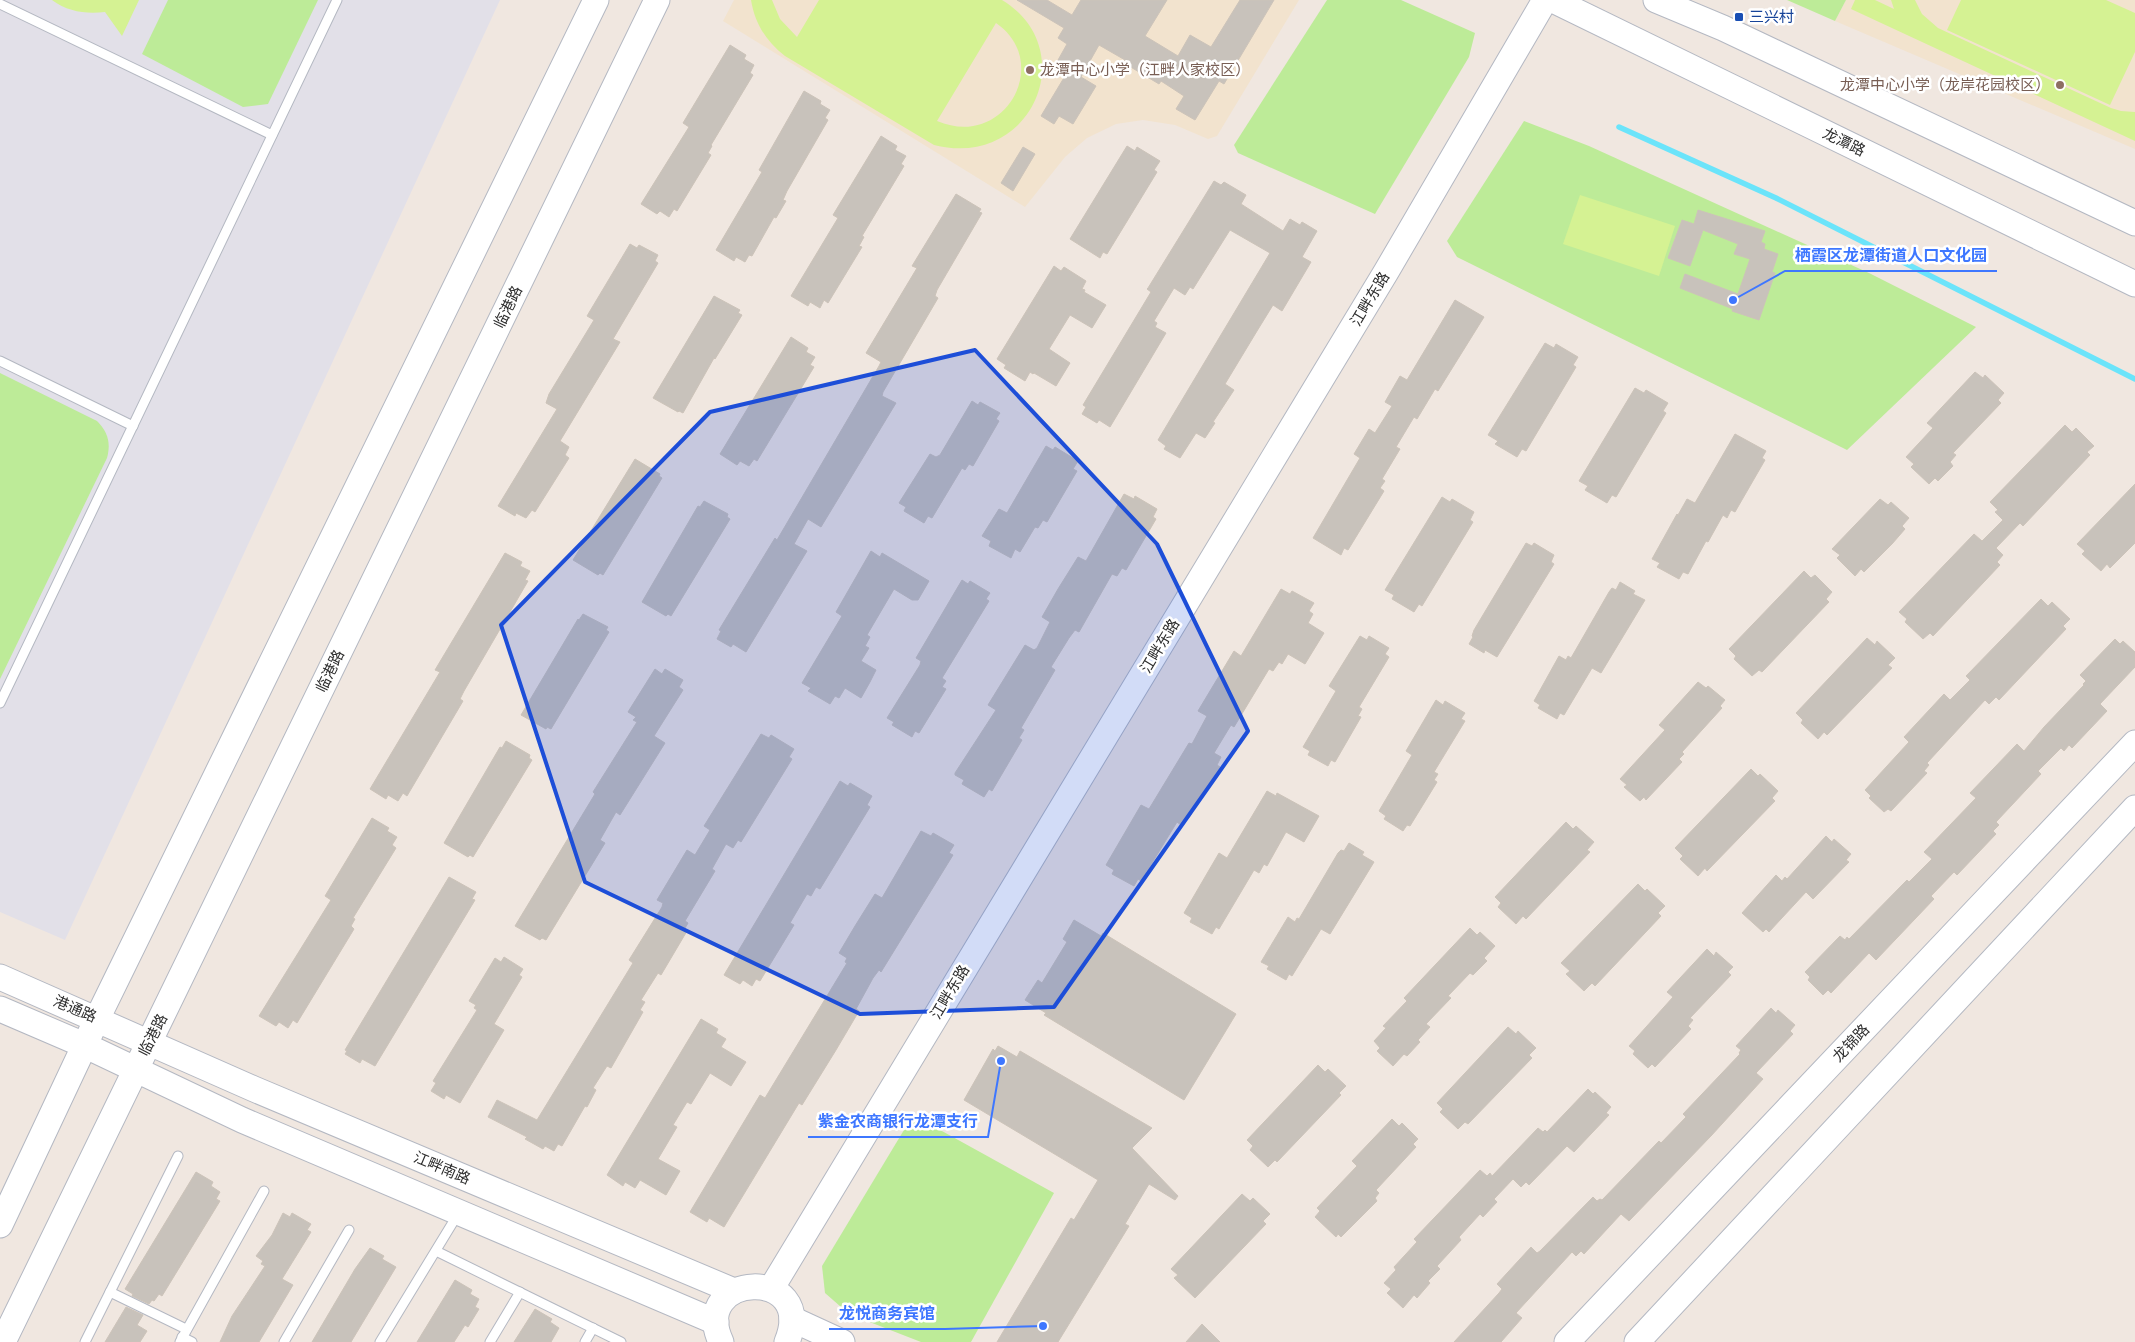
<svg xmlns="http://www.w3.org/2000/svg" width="2135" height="1342" viewBox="0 0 2135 1342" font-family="'Fira Sans Condensed','Noto Sans SC',sans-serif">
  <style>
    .industrial { fill: #e2e0e8 }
    .education { fill: #f2e3ce }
    .green { fill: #bdeb98 }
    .pitch { fill: #d5f293; fill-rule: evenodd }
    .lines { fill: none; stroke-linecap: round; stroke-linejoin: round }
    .stream { stroke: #6be4fa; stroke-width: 5.5 }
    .building { fill: #c8c2bb; stroke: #ccc3b9 }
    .lane-casing { stroke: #b4b8c2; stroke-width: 11 }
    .secondary-casing { stroke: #b4b8c2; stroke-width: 27 }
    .lane { stroke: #fff; stroke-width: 9 }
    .secondary { stroke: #fff; stroke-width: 25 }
    .marked { fill: #1d4ed8; fill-opacity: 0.2; stroke: #1d4ed8; stroke-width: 4; stroke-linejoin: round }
    .transit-dot { fill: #1a4fb4; stroke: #fff; stroke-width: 2 }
    .education-dot { fill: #8d6e63; stroke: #fff; stroke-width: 2 }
    .labels { text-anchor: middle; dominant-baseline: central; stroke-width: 5; stroke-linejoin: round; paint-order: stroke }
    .transit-label { font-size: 15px; fill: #164399; stroke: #fff; text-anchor: start }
    .education-label { font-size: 15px; fill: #785e54; stroke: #fff; text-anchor: start }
    .street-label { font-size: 15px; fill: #2e2e2e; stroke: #fff }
    .leader { fill: none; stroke: #3e77ff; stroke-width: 2 }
    .callout-dot { fill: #3e77ff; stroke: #fff; stroke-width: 2 }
    .callout-label { font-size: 16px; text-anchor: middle; font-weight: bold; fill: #3e77ff; stroke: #fff; stroke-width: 5; stroke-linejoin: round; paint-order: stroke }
  </style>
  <rect width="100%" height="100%" fill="#f0e7e0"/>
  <polygon class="industrial" points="0,0 500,0 65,940 0,912"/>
  <g class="education">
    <polygon points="734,0 1299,0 1217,136 1208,139 1175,125 1143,120 1116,124 1087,138 1065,157 1025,207 723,21"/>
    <polygon points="1846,0 2135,0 2135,149 1835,21"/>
  </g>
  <g class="green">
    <polygon points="168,0 318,0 268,104 243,107 142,54"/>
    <polygon points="1327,0 1401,0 1475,33 1469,57 1375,214 1238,153 1234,145"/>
    <polygon points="1787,0 1846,0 1835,21"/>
    <polygon points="1524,121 1589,146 1869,273 1976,327 1847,450 1457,257 1447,241"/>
    <path d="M 0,373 L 97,421 C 108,432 111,443 107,458 L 0,679 Z"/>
    <polygon points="913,1115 1054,1193 971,1342 921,1342 849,1314 825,1293 822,1266"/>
  </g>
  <g class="pitch">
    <path d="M 52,0 L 139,0 L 122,36 L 105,12 C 86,14 68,12 52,0 Z"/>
    <path d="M 751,0 L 772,0 L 780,19 L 797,37 L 819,0 L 1002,0 C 1083,49 1032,170 934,145 L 785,56 C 766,41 755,24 751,0 ZM 996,23 C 1053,62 1005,150 937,121 Z"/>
    <polygon points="1855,0 1875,0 1894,9 1891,0 1915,0 1922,14 1938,28 2111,108 2121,111 2135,112 2135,141 1851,9"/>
    <polygon points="1961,0 2106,0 2135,13 2135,52 2110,105 1947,30"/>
    <polygon points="1580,195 1675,226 1659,276 1563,244"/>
  </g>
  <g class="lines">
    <polyline class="stream" points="1619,127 1776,198 2135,379"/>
  </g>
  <g class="building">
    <polygon points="1017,0 1047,0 1072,15 1081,0 1167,0 1145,36 1178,56 1190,35 1211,47 1240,0 1274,0 1224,84 1219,81 1195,120 1176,109 1184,96 1161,81 1159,84 1124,63 1125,60 1099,45 1081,77 1096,86 1073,124 1059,116 1054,124 1041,116 1065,76 1053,69 1067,44 1058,38 1064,28"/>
    <polygon points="730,45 746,55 744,59 754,65 750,73 753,75 711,145 712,146 708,153 711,155 677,211 674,209 669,217 660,211 657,214 641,204 689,127 683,123"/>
    <polygon points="804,91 821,101 820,104 830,110 825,118 828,120 787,191 783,200 786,201 776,218 774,217 752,256 749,255 745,262 736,257 734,261 716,250 762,172 759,170"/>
    <polygon points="881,136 897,146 895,150 906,156 901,164 904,166 862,236 864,237 859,246 862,247 828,303 824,300 820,308 810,302 808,306 791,296 838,218 833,215"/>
    <polygon points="1127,146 1135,151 1137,147 1160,161 1154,170 1157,172 1107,254 1103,252 1100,258 1070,239"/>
    <polygon points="1023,147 1035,154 1013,191 1001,183"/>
    <polygon points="1214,181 1221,185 1224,182 1246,195 1241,204 1283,231 1290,219 1300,225 1302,222 1317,231 1302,257 1311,262 1282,311 1273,305 1257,331 1225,384 1234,390 1213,422 1215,423 1205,438 1196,433 1180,458 1164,449 1166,446 1158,440 1270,253 1230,230 1193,289 1190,287 1185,295 1174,288 1154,321 1157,323 1155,327 1166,333 1110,427 1099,420 1097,423 1082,414 1086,407 1083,405 1151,292 1147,289 1148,288"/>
    <polygon points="956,194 981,209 979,212 982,213 937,290 935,296 938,298 883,392 882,396 896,403 821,527 808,519 794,544 807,551 746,652 733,644 731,647 717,639 721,631 719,630 775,538 777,540 879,366 881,362 866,353 917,268 912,266"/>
    <polygon points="1698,210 1765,231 1761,242 1765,244 1764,249 1778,254 1772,272 1775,273 1759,320 1732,311 1733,309 1680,288 1685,274 1738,294 1750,259 1734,254 1738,244 1703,230 1690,266 1668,258 1682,220 1694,224"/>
    <polygon points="630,244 637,248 639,245 658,255 655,261 658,263 613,339 620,342 560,441 569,447 565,455 569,458 535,512 532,510 526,518 516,513 515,516 498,506 557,409 546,403 549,394 594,320 587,316"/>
    <polygon points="1054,266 1061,271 1064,267 1086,281 1082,289 1085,290 1084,292 1106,305 1092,328 1070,315 1049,349 1070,363 1056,386 1034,373 1033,374 1030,372 1025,381 1004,368 1006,365 997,359"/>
    <polygon points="714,296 740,310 738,313 742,315 715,359 714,358 683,413 679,411 678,412 653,398"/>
    <polygon points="1455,300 1484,317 1438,391 1435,389 1417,419 1414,417 1396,447 1400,449 1382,479 1385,481 1380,488 1384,491 1348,550 1344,548 1341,555 1313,538 1360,458 1354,454 1369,429 1375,433 1392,406 1385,402 1400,376 1407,380"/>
    <polygon points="791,337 808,348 806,352 815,357 810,365 814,367 757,461 754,459 749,466 740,461 737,465 720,454"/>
    <polygon points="1545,343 1554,348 1556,344 1578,357 1573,365 1576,367 1526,451 1522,449 1517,457 1495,444 1498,441 1488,435"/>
    <polygon points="1975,372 1983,378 1985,375 2004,393 1998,400 2001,403 1953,453 1956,455 1950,462 1953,466 1938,481 1935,478 1929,484 1911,467 1914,464 1906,457 1933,428 1927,423"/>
    <polygon points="1635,388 1644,393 1646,390 1668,403 1663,411 1666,413 1616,497 1612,495 1607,503 1585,490 1588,486 1579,481"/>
    <polygon points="972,401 978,405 980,402 1000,413 996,419 999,421 973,466 969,464 965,470 962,468 932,518 928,516 924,523 904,511 906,507 899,503 930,454 936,457 940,455"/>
    <polygon points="2065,425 2072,432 2076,428 2094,446 2087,452 2090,455 2023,526 2020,523 1996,548 2003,555 1997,562 2000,565 1933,636 1930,633 1923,639 1905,622 1907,619 1899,612 1974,534 1982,541 2003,520 1995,512 1998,510 1990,502"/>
    <polygon points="1735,434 1766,451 1762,458 1765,460 1735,512 1731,510 1727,518 1723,515 1708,542 1706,541 1688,574 1683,572 1679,579 1657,567 1660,563 1652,559 1677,514 1678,515 1687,499 1695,503"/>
    <polygon points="1046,446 1053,450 1055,447 1078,461 1073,469 1077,471 1047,522 1043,520 1038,528 1035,527 1020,552 1015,549 1011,558 989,546 991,541 982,536 999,509 1007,513"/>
    <polygon points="635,459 660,474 659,476 662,478 603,575 600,573 598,575 573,560"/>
    <polygon points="2135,484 2135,543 2110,568 2107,564 2101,571 2082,554 2085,551 2077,544"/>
    <polygon points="1124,494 1134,499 1135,496 1157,509 1153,517 1156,519 1126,570 1122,568 1117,576 1112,574 1079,632 1075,630 1069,638 1051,667 1055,670 1021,728 1024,730 1019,738 1022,740 992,791 989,789 984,797 962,784 964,780 955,775 955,773 996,710 988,705 1025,645 1034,650 1037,648 1050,622 1042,617 1058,589 1078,557 1086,561"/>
    <polygon points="1442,497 1450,502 1452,499 1474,512 1470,520 1473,522 1422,606 1419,604 1414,612 1392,599 1394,595 1385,590"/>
    <polygon points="1880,499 1888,505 1891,502 1909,518 1902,526 1905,529 1892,544 1864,572 1861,569 1855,576 1837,558 1840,555 1832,549"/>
    <polygon points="704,501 728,514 727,517 730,519 671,616 668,614 666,616 642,602 698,506 700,507"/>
    <polygon points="1526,543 1532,546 1534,543 1554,555 1551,562 1554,564 1497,657 1485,650 1484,653 1469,644 1473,637 1472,636 1474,630"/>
    <polygon points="871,551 880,557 882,553 929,581 918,600 912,600 894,589 867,635 870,637 865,646 869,648 861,661 876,670 870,682 861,698 845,688 839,698 835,696 830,704 808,691 811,688 802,683 842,616 836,612"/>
    <polygon points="505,553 522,562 520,566 530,571 525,580 528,581 464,691 460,699 463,701 407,796 403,793 398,801 388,795 386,799 370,789 440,672 435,670"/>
    <polygon points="1804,571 1811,578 1815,575 1832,592 1826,599 1829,602 1762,672 1759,670 1752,676 1734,659 1736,656 1729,649"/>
    <polygon points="962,580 968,584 970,581 990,593 986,599 989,601 942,678 946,681 942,687 946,689 919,733 915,731 912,737 892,725 894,722 887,718 920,665 921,661 916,658"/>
    <polygon points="1620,582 1635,591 1633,594 1645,600 1601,673 1592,668 1564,715 1560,713 1557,719 1538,708 1540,705 1534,701 1559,656 1566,660 1568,656 1571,658 1609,592 1612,588 1616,590"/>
    <polygon points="1281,589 1290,594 1292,591 1314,603 1309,611 1313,614 1308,623 1324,633 1305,664 1288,654 1282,664 1279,662 1273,671 1269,669 1234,727 1231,725 1214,753 1221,757 1217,765 1220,767 1210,785 1208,784 1189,818 1186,816 1181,825 1177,822 1141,881 1138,879 1134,886 1112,874 1114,870 1106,865 1141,805 1149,809 1189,743 1192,744 1207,716 1198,711 1234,651 1241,656"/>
    <polygon points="2041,599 2048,606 2052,602 2070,619 2063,626 2066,629 1999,700 1996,697 1989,704 1985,700 1927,763 1929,765 1924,771 1927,773 1891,811 1888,809 1884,812 1869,798 1871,796 1865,790 1909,742 1904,737 1944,694 1950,700 1970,680 1966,676"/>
    <polygon points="583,614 608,627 606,630 609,632 551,729 547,727 546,729 521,715 578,619 579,620"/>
    <polygon points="1360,636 1367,640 1369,636 1389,648 1385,654 1389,657 1359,707 1362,709 1358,716 1361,717 1335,762 1331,760 1328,766 1308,755 1310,751 1303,747 1336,691 1329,686"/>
    <polygon points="1867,638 1875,645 1877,641 1895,658 1888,665 1892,668 1827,735 1824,732 1818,739 1801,723 1803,720 1796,713"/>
    <polygon points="2115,639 2120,644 2123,641 2135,652 2135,667 2100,704 2107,711 2072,748 2069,745 2064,751 2061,748 2038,771 2041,774 1996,822 1999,825 1993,831 1996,834 1957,875 1954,872 1931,896 1934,899 1876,960 1869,953 1831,993 1828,990 1823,995 1808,980 1810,977 1805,972 1840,936 1845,940 1847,937 1849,939 1907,880 1909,882 1932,859 1924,852 1976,798 1970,793 2017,744 2024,751 2044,727 2084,685 2083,684 2086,681 2080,675"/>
    <polygon points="655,669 662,674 665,669 683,680 679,687 683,690 654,736 665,743 620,815 616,812 600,840 605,843 546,940 542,938 540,940 515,926 595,794 593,792 637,722 633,720 636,717 628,712"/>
    <polygon points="1698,682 1706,688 1708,686 1725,700 1720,706 1722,708 1682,752 1684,754 1679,759 1682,762 1646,800 1644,797 1640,801 1624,787 1627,785 1620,779 1665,730 1659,725"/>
    <polygon points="1436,700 1443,705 1445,701 1465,713 1461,719 1465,721 1434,772 1438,774 1434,780 1437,782 1410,826 1407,825 1403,831 1384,819 1386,816 1379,811 1412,755 1406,751"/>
    <polygon points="761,734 769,738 771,735 794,749 789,757 792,759 741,842 738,840 733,848 726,844 712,869 715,871 685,921 688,923 684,930 687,931 661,975 658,973 641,1000 645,1002 640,1010 643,1012 611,1068 607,1066 593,1088 596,1090 587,1107 585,1106 562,1146 558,1144 554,1151 545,1146 543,1149 525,1139 527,1137 488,1117 497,1100 537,1120 633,963 629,960 662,907 663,903 657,900 687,850 695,855 710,830 704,826"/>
    <polygon points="506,741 530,755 529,758 532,760 473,857 470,855 468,857 444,843 500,747 502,748"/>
    <polygon points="1751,769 1758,776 1760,774 1778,791 1772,798 1775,801 1707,871 1705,868 1698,876 1680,859 1683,856 1675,848"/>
    <polygon points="840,781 848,786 850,783 872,796 867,805 870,807 820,889 816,887 811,896 807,894 790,923 794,925 760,981 756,979 752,986 743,980 740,984 724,975"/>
    <polygon points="1267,791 1276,796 1277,793 1319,816 1304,842 1286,832 1267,866 1264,864 1259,873 1254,870 1219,929 1216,927 1212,934 1190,922 1192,918 1184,913 1219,853 1227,858"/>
    <polygon points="372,818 389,828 387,831 397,837 392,845 396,848 353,918 355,919 351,926 354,929 297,1023 293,1020 288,1028 279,1022 276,1026 259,1016 331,900 325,896"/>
    <polygon points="1566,822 1573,829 1576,826 1594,842 1587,850 1590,852 1526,919 1523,916 1516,924 1498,907 1501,903 1495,897"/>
    <polygon points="921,831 931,836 933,833 954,845 949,853 953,855 881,972 879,970 873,978 856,1009 859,1011 836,1050 802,1105 799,1103 724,1227 709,1218 707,1222 690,1212 760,1095 765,1098 847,963 845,962 847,958 839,953 855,926 875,894 882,898"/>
    <polygon points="1826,836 1832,842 1834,839 1851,854 1846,860 1849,862 1813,899 1806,892 1769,932 1766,929 1763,932 1742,913 1776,875 1782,881 1785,877 1787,879"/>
    <polygon points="1349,843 1364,852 1362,855 1374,862 1330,934 1321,929 1292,976 1289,974 1286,980 1267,969 1269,966 1261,962 1288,917 1295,922 1297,918 1299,919 1338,853 1341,850 1344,851"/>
    <polygon points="449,877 476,892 472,899 475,900 375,1066 362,1059 360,1063 345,1054 347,1051 345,1050"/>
    <polygon points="1638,884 1645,891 1647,889 1665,906 1658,913 1661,916 1595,986 1592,983 1584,991 1566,974 1570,971 1561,963"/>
    <polygon points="1074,920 1101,936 1103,933 1236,1014 1184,1100 1044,1015 1046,1013 1025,1000 1038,980 1042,983 1067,942 1063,939"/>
    <polygon points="1470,928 1477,935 1480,932 1495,946 1484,958 1487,961 1473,975 1470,973 1448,996 1451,998 1426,1024 1430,1027 1418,1040 1420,1042 1407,1056 1404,1054 1393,1066 1377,1051 1380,1048 1374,1041 1386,1028 1383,1026 1407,1001 1404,998"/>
    <polygon points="1707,949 1714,956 1716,952 1733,967 1728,972 1731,975 1690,1018 1693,1020 1688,1026 1691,1029 1655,1067 1652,1064 1648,1068 1633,1054 1635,1051 1629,1046 1673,997 1667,992"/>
    <polygon points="504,957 523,969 519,975 522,977 494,1024 504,1030 460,1103 446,1095 444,1099 431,1091 436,1083 433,1081 477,1010 474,1008 476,1005 469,1001 495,958 501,962"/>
    <polygon points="1771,1008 1776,1013 1778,1010 1795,1025 1790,1031 1793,1034 1756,1073 1763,1079 1711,1136 1629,1221 1621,1214 1584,1254 1581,1251 1576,1256 1572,1252 1516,1313 1522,1318 1501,1342 1454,1342 1499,1293 1502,1289 1497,1284 1531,1247 1537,1253 1540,1251 1593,1197 1597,1201 1600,1199 1602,1200 1659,1141 1661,1143 1686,1117 1683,1114 1740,1054 1739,1053 1741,1050 1736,1046"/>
    <polygon points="701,1019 718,1029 716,1033 726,1039 721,1047 746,1062 731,1086 710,1073 691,1104 687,1102 673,1125 677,1127 658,1159 680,1171 666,1195 640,1180 635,1188 625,1182 623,1186 607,1175"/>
    <polygon points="1508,1027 1516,1034 1518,1031 1536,1048 1529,1055 1532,1058 1468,1124 1465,1122 1458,1129 1440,1112 1443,1109 1437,1103"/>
    <polygon points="998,1046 1017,1057 1020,1051 1152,1128 1132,1148 1178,1196 1175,1200 1149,1184 1125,1224 1129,1226 1058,1342 997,1342 1071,1218 1074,1220 1098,1180 964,1100 993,1049 995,1051"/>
    <polygon points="1318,1065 1325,1072 1328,1069 1346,1086 1339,1093 1341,1095 1277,1162 1275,1160 1268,1167 1250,1150 1253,1146 1247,1140"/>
    <polygon points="1588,1089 1593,1094 1595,1092 1611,1107 1606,1113 1609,1115 1574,1152 1567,1146 1529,1185 1526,1182 1521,1187 1513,1179 1494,1199 1497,1202 1483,1217 1480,1214 1459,1237 1461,1240 1437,1266 1440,1269 1428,1281 1430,1283 1417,1298 1414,1295 1403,1308 1387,1293 1391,1289 1384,1283 1396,1270 1394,1267 1417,1242 1414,1239 1480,1170 1487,1176 1490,1173 1492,1176 1538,1128 1543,1132 1545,1130 1547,1132"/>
    <polygon points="1392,1119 1399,1126 1402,1123 1418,1139 1413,1144 1416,1147 1376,1190 1379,1193 1375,1198 1377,1201 1341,1237 1338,1234 1336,1237 1315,1217 1320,1211 1317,1208 1357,1166 1352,1161"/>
    <polygon points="196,1172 213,1182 211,1186 220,1192 216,1199 220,1201 162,1296 159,1294 154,1301 152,1300 149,1304 132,1296 133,1294 125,1289"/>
    <polygon points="1242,1194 1250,1201 1253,1198 1270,1214 1263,1221 1266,1224 1195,1298 1174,1278 1178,1275 1171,1269"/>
    <polygon points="283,1213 290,1217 292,1213 311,1224 307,1230 311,1232 282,1279 293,1285 259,1342 220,1342 232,1316 265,1266 261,1264 263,1261 256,1256 272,1235"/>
    <polygon points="370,1248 384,1256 382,1259 396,1267 351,1342 312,1342 355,1269"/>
    <polygon points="455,1280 472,1290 470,1294 479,1299 475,1307 479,1309 468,1327 465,1325 454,1342 417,1342"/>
    <polygon points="126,1307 143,1315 137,1325 147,1331 140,1342 105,1342"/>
    <polygon points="535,1309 552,1319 550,1322 559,1328 551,1342 514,1342"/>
    <polygon points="1202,1324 1220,1342 1186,1342"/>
  </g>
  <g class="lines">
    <defs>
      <g id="lane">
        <polyline points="0,4 272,135"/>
        <polyline points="0,361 133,426"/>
        <polyline points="0,703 337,0"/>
        <polyline points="436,1251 621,1342"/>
        <polyline points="110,1292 186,1329"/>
        <polyline points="182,1337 192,1342"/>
        <polyline points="85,1342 178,1156"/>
        <polyline points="180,1342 264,1191"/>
        <polyline points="284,1342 349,1230"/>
        <polyline points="380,1342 458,1214"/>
        <polyline points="490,1342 520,1292"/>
        <polyline points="585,1342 593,1328"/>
      </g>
      <g id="secondary">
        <polyline points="1553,0 2135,284"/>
        <polyline points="1656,0 1723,28 2135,223"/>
        <polyline points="0,977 254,1089 734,1291"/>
        <polyline points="0,1009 84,1045 242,1120 716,1322"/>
        <polyline points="0,1225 97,1019 596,0"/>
        <polyline points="771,1289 1386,272 1545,0"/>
        <polyline points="792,1319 842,1342"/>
        <polyline points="3,1342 657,0"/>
        <path d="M 721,1342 C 688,1272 818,1265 787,1342"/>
        <polyline points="1567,1342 2135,743"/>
        <polyline points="1637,1342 2135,808"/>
      </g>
    </defs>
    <use href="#lane" class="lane-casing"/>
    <use href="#secondary" class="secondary-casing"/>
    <use href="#lane" class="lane"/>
    <use href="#secondary" class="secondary"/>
  </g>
  <path class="marked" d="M 975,350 L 1157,544 L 1248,731 L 1054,1007 L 860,1014 L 585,882 L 501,625 L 710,412 Z"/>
  <rect class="transit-dot" x="1734" y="12" width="10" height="10" rx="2.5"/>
  <g class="education-dot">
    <circle cx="1030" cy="70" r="5"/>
    <circle cx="2060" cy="85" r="5"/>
  </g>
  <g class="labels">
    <g class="transit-label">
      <text x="1749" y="17">三兴村</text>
    </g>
    <g class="education-label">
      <text x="1040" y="70">龙潭中心小学（江畔人家校区）</text>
      <text x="2050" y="85" text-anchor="end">龙潭中心小学（龙岸花园校区）</text>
    </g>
    <g class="street-label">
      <text transform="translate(1844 142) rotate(26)">龙潭路</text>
      <text transform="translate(1370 299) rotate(-59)">江畔东路</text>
      <text transform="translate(508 307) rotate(-64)">临港路</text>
      <text transform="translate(1160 646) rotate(-59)">江畔东路</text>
      <text transform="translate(330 671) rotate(-64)">临港路</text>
      <text transform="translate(950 992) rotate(-59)">江畔东路</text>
      <text transform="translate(75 1009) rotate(23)">港通路</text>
      <text transform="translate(153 1035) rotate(-63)">临港路</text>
      <text transform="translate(1851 1043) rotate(-46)">龙锦路</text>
      <text transform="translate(442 1168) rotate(23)">江畔南路</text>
    </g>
  </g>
  <path class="leader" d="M1733 300L1785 271H1997M1001 1061L988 1137H808M1043 1326L945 1329H829"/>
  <g class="callout-dot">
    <circle cx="1733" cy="300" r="5"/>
    <circle cx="1001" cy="1061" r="5"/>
    <circle cx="1043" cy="1326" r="5"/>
  </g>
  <g class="callout-label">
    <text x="1891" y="261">栖霞区龙潭街道人口文化园</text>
    <text x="898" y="1127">紫金农商银行龙潭支行</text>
    <text x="887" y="1319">龙悦商务宾馆</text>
  </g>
</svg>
